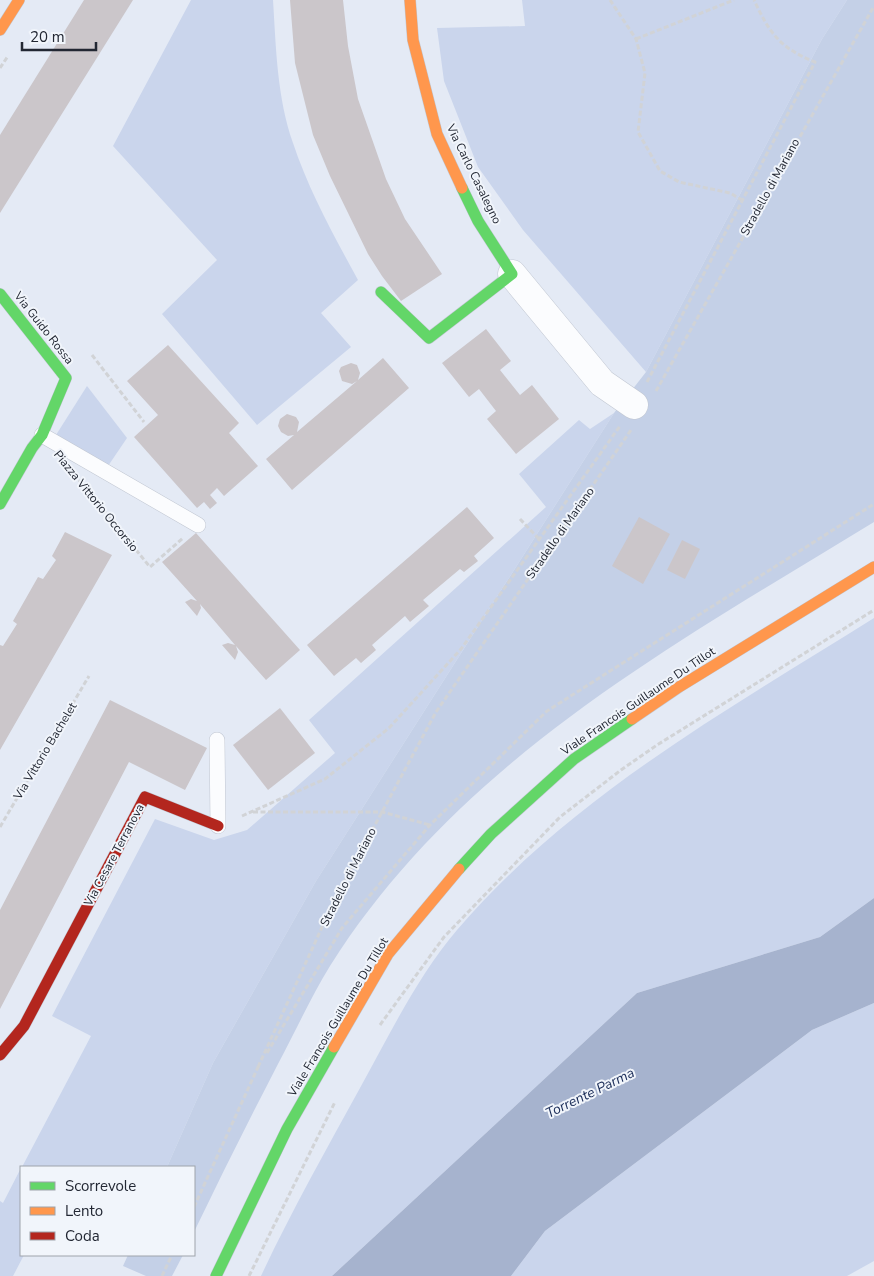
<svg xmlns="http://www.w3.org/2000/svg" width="874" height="1276" viewBox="0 0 874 1276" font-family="'Nunito Sans',sans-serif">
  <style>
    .green { fill: #cad5ec }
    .forest { fill: #c4d0e7 }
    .water { fill: #a6b3ce }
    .building { fill: #cbc6ca }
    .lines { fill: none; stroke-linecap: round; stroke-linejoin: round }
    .lane-casing { stroke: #c1c7d2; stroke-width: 16 }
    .street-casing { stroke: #c1c7d2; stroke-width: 29 }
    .fast-casing { stroke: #c1c7d2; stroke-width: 12 }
    .slow-casing { stroke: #c1c7d2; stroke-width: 12 }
    .jam-casing { stroke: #c1c7d2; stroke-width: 12 }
    .path { stroke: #d1d3d6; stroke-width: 3; stroke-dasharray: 5 2.5; stroke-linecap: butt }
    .lane { stroke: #fbfcfe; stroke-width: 15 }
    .street { stroke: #fbfcfe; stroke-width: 28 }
    .fast { stroke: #63d668; stroke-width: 11 }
    .slow { stroke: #ff974d; stroke-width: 11 }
    .jam { stroke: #b3261e; stroke-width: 11 }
    .labels { text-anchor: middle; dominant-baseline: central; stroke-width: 4; stroke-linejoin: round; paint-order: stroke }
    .street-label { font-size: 12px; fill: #222733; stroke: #f1f5fb }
    .water-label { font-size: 14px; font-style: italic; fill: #192b57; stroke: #f1f5fb }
  </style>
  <rect width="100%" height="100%" fill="#e4eaf5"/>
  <g class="green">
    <path d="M 191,0 L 273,0 C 276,47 277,98 293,143 C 309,191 334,236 358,280 L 321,313 L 351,347 L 257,425 L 162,314 L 217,260 L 113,146 Z"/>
    <polygon points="522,0 847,0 822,39 646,372 523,230 478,167 444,81 437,28 525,26"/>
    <polygon points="87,386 127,438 108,466 56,435"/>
    <polygon points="614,413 316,881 213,1063 167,1167 22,1167 91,1036 52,1016 155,819 214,840 247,830 335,753 309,720 546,507 519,474 579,420 590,429"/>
    <path d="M 874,618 L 874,898 L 820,937 L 637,993 L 332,1276 L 261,1276 C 291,1212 326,1150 360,1088 C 390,1034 417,977 457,930 C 572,796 726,711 874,618 Z"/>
    <polygon points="874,1003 874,1261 847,1276 511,1276 545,1231 812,1030"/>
    <polygon points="21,1168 21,1255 24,1255 13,1276 0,1276 0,1201 3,1203"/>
  </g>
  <g class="forest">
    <path d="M 847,0 L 874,0 L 874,522 C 673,645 460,760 330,966 C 311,997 295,1032 278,1064 C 249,1120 221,1176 194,1232 L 194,1167 L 167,1167 L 213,1063 L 316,881 L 614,413 L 646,372 L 822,39 Z"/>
    <polygon points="128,1255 183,1255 172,1276 146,1276 123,1266"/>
  </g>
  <polygon class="water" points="874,898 874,1003 812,1030 545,1231 511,1276 332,1276 637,993 820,937"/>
  <g class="building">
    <polygon points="84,0 133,0 0,213 0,135"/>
    <polygon points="290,0 343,0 348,46 358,99 386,179 405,219 442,274 401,301 382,276 368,254 330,176 313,135 295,63"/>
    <polygon points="486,329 511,361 500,370 520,395 532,385 559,419 516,454 487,419 496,411 479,389 469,397 442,363"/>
    <polygon points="168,345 239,423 229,433 258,466 224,496 217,488 210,495 217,503 210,509 204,502 197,508 134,437 158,415 127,381"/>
    <polygon points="383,358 409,388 292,490 266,459 294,435 288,436 281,432 278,426 280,419 287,414 296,417 299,422 297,432 357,381 352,384 342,381 339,371 341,367 351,363 357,365 360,373 358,380"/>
    <polygon points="467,507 494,538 474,556 478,561 464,572 460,569 423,600 429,606 410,622 405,616 372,645 376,650 361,663 356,658 334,676 307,645"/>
    <polygon points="639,517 670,534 643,584 612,566"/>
    <polygon points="65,532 112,555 0,750 0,645 3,646 17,624 13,621 38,577 43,579 56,560 52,556"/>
    <polygon points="196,533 300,650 266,680 236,646 238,652 235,660 222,645 228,643 235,645 200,604 201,608 197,616 185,602 191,599 197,601 162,562"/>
    <polygon points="682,540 700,549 685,579 667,570"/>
    <polygon points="110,700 207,748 185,790 129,762 0,1009 0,910"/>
    <polygon points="280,708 315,753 268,790 233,745"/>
  </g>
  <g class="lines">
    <defs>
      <g id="lane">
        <polyline points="42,435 198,525"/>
        <polyline points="217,740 218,826"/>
      </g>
      <polyline id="street" points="512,274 602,383 634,405"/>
      <g id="fast">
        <polyline points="381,292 429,338 512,274 478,221 462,188"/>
        <polyline points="0,294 66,378 42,435 32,448 0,504"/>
        <polyline points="459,869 491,834 574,759 632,719"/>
        <polyline points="216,1276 287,1129 334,1047"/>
      </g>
      <g id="slow">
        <polyline points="410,0 413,40 437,134 462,188"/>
        <polyline points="0,30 19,0"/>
        <polyline points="632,719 679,687 874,567"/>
        <polyline points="334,1047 388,954 459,869"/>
      </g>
      <polyline id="jam" points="0,1055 24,1026 145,797 218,826"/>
    </defs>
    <use href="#lane" class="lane-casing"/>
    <use href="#street" class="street-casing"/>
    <use href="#fast" class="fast-casing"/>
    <use href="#slow" class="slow-casing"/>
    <use href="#jam" class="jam-casing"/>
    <g class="path">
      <polyline points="610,0 636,39 645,73 638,132 660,171 679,182 730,193 742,200"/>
      <polyline points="636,39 734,0"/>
      <polyline points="0,68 8,56"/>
      <polyline points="92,355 144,422"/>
      <path d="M 647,382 L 815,62 C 780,48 770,34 754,0"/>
      <polyline points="656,391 874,6"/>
      <polyline points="79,480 150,567 183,538"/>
      <polyline points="520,519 539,539"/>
      <polyline points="253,812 382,812 430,825"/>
      <polyline points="242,816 325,779 389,728 461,649 620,426"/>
      <polyline points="0,827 89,676"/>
      <polyline points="380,1025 444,937 560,817 621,770 657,745 874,610"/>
      <polyline points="267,1053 342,928 430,825 547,711 874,504"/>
      <polyline points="258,1067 335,899 436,712 631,430"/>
      <polyline points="194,1207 259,1065"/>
      <polyline points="162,1276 172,1255"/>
      <polyline points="249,1276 335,1102"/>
    </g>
    <use href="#lane" class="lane"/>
    <use href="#street" class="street"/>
    <use href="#fast" class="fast"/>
    <use href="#slow" class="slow"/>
    <use href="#jam" class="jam"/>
  </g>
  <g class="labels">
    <g class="street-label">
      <text transform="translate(474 174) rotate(64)">Via Carlo Casalegno</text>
      <text transform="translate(770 187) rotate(-61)">Stradello di Mariano</text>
      <text transform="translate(44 328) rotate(52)">Via Guido Rossa</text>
      <text transform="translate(96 501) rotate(51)">Piazza Vittorio Occorsio</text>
      <text transform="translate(560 533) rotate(-55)">Stradello di Mariano</text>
      <text transform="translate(638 701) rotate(-34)">Viale Francois Guillaume Du Tillot</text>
      <text transform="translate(45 751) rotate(-59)">Via Vittorio Bachelet</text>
      <text transform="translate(114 855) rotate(-62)">Via Cesare Terranova</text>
      <text transform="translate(348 877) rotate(-63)">Stradello di Mariano</text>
      <text transform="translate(338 1017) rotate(-59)">Viale Francois Guillaume Du Tillot</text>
    </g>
    <g class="water-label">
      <text transform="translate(590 1093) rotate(-26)">Torrente Parma</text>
    </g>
  </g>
  <rect x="20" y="1166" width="175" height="90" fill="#f1f5fb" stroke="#9ea3ab"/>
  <rect x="30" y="1182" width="25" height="8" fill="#63d668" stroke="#9ea3ab"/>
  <text x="65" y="1191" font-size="15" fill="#222733">Scorrevole</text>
  <rect x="30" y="1207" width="25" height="8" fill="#ff974d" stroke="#9ea3ab"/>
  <text x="65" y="1216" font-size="15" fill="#222733">Lento</text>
  <rect x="30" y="1232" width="25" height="8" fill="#b3261e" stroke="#9ea3ab"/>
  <text x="65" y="1241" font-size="15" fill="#222733">Coda</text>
  <path d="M22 42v8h74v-8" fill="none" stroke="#222733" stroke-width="2.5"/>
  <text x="30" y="42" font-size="15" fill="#222733" stroke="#f1f5fb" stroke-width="4" paint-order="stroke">20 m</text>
</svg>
